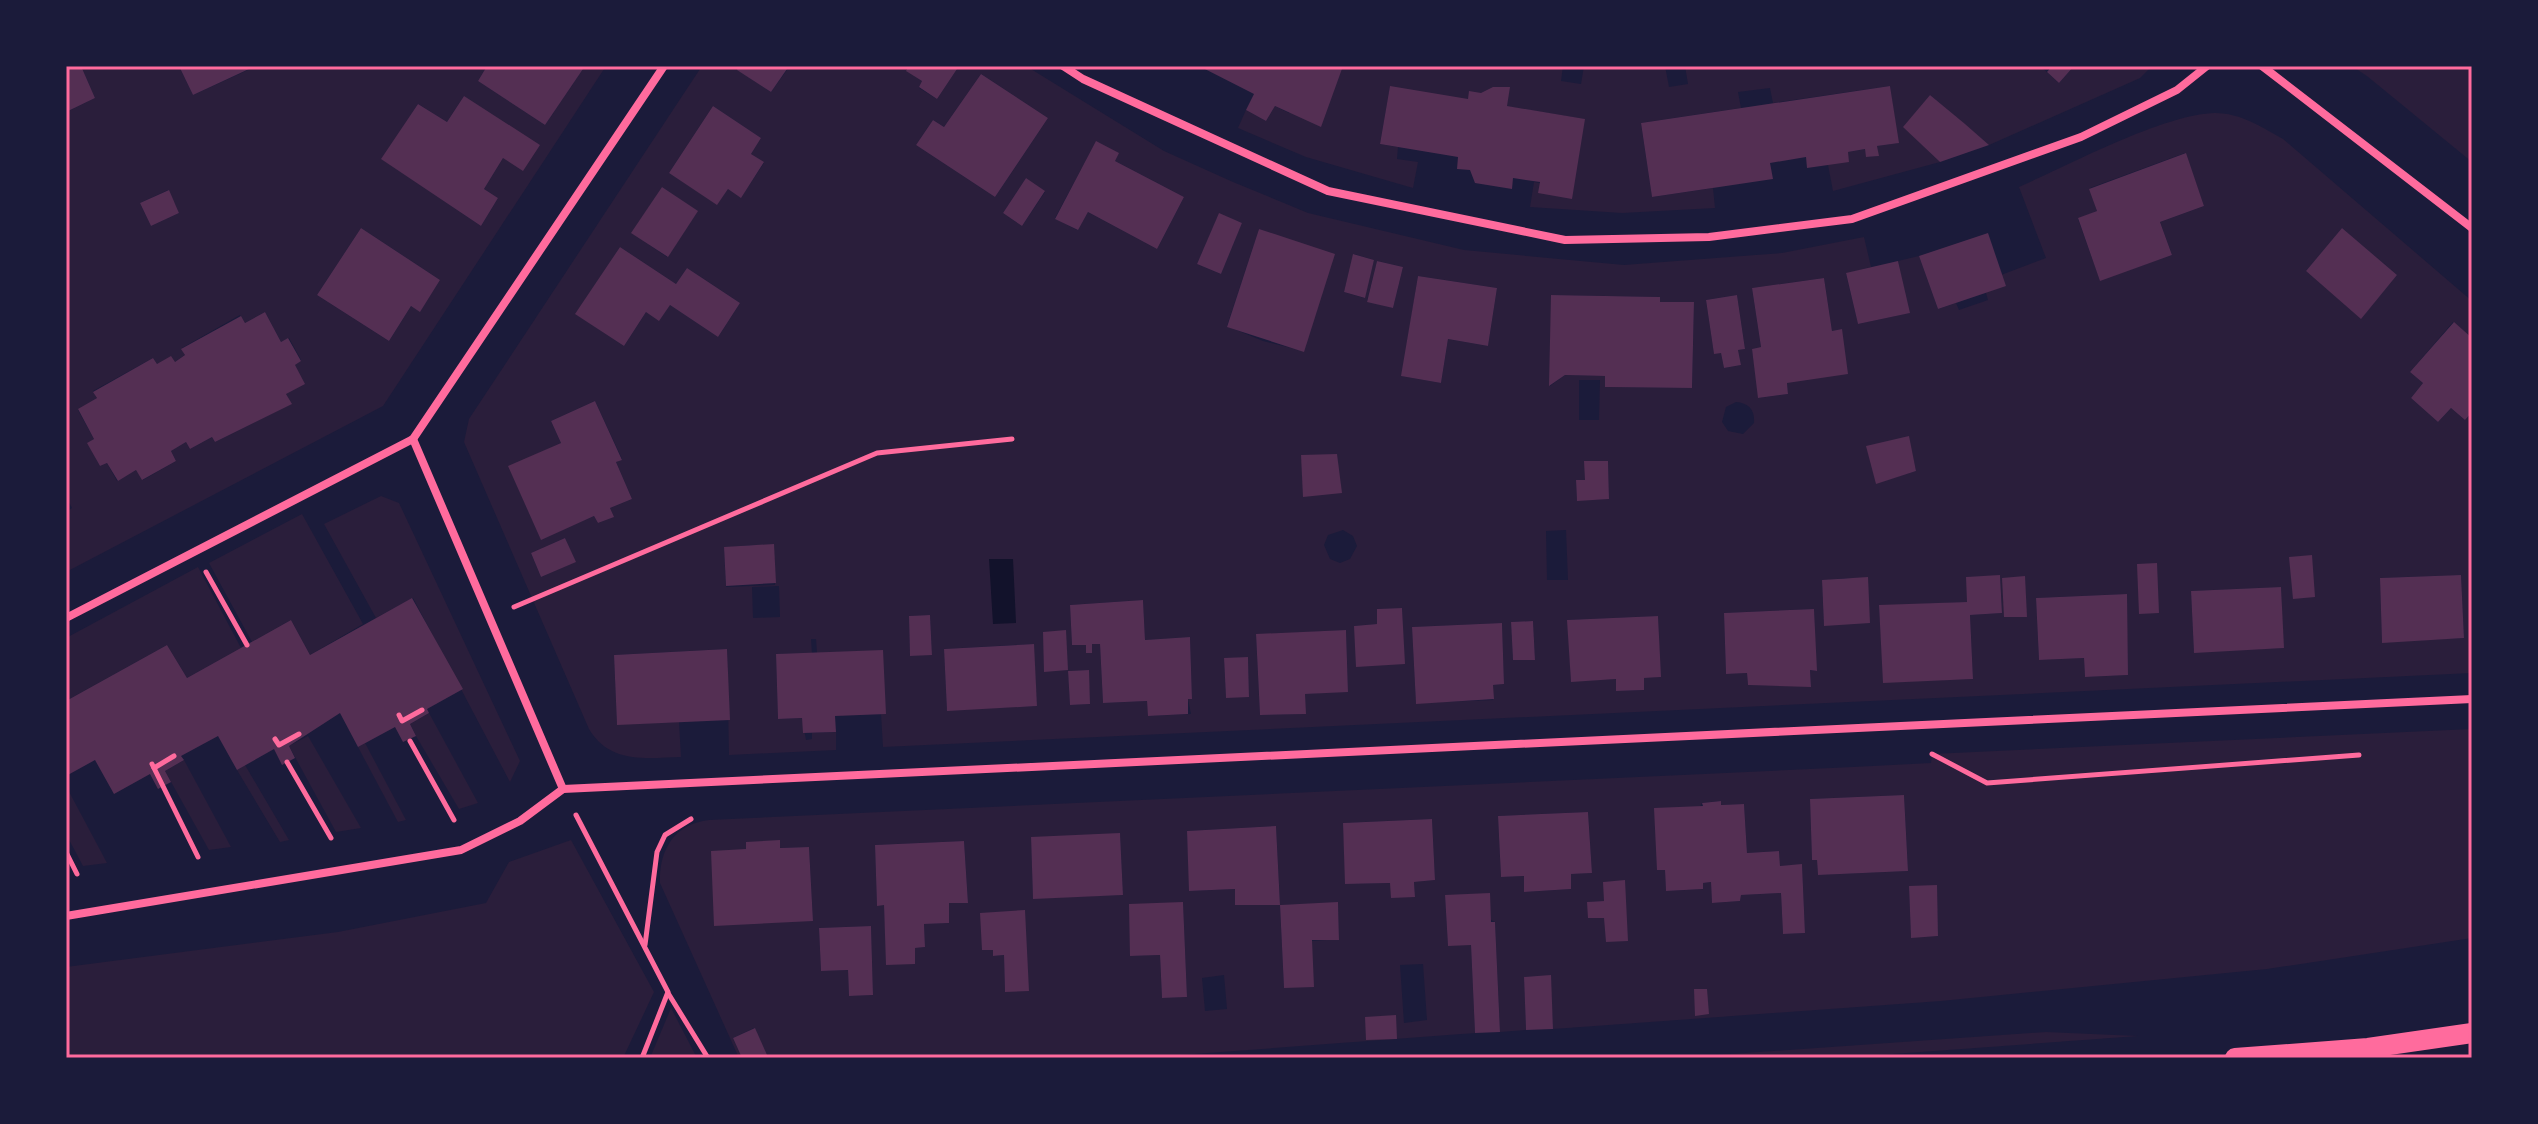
<svg xmlns="http://www.w3.org/2000/svg" width="2538" height="1124" viewBox="0 0 2538 1124" font-family="Figtree,sans-serif">
  <style>
    .green { fill: #2a1e3b; fill-rule: evenodd }
    .water { fill: #12122b }
    .building { fill: #542f53 }
    .lines { fill: none; stroke-linecap: round; stroke-linejoin: round }
    .path { stroke: #ff6b9d; stroke-width: 5 }
    .minor { stroke: #ff6b9d; stroke-width: 8 }
    .primary { stroke: #ff6b9d; stroke-width: 20 }
    .neatline { fill: none; stroke: #ff6b9d; stroke-width: 3 }
  </style>
  <rect width="100%" height="100%" fill="#1b1b3a"/>
  <g class="green">
    <path d="M 81,66 L 167,66 L 169,69 L 179,66 L 193,95 L 248,70 L 247,66 L 487,66 L 478,81 L 545,125 L 583,69 L 579,66 L 606,66 L 383,406 L 66,572 L 66,512 L 72,508 L 66,497 L 69,486 L 66,480 L 66,112 L 95,98 ZM 464,96 L 503,158 L 484,189 L 498,198 L 481,226 L 382,159 L 418,104 L 447,122 ZM 168,190 L 179,213 L 151,226 L 140,203 ZM 361,228 L 440,280 L 420,311 L 411,306 L 389,341 L 317,295 ZM 265,312 L 281,342 L 289,338 L 301,360 L 295,365 L 286,394 L 291,404 L 215,442 L 212,437 L 190,449 L 186,442 L 171,451 L 176,461 L 143,480 L 136,470 L 117,481 L 107,463 L 100,466 L 88,443 L 94,439 L 78,410 L 97,398 L 93,391 L 153,358 L 157,364 L 175,362 L 185,355 L 182,348 L 240,315 L 245,323 Z"/>
    <path d="M 702,66 L 739,66 L 738,70 L 771,92 L 787,70 L 783,66 L 909,66 L 907,71 L 922,81 L 919,88 L 937,99 L 959,66 L 1026,66 L 1164,151 L 1233,182 L 1308,213 L 1464,250 L 1624,265 L 1782,253 L 1864,237 L 1871,267 L 1846,274 L 1858,324 L 1909,313 L 1898,261 L 1919,256 L 1938,309 L 1956,303 L 1959,310 L 1988,300 L 1986,293 L 2001,275 L 2046,258 L 2019,187 C 2069,165 2164,114 2215,113 C 2240,113 2262,127 2283,139 L 2472,301 L 2472,338 L 2453,322 L 2410,372 L 2423,383 L 2411,398 L 2438,422 L 2451,408 L 2465,420 L 2472,412 L 2472,673 L 883,747 L 881,714 L 817,653 L 816,639 L 811,639 L 812,653 L 776,654 L 778,719 L 802,718 L 806,740 L 812,739 L 812,733 L 836,732 L 836,750 L 729,755 L 727,649 L 614,655 L 617,724 L 679,722 L 681,757 C 645,758 610,764 589,729 L 464,442 L 469,419 ZM 981,74 L 1048,118 L 995,197 L 916,145 L 933,120 L 944,127 ZM 713,106 L 761,138 L 751,154 L 764,163 L 741,197 L 728,189 L 717,204 L 669,173 ZM 1096,142 L 1115,161 L 1184,197 L 1157,249 L 1088,212 L 1077,230 L 1055,218 ZM 2185,153 L 2204,206 L 2160,222 L 2172,255 L 2100,280 L 2078,219 L 2097,211 L 2090,188 ZM 1026,178 L 1045,192 L 1022,226 L 1003,213 ZM 662,187 L 697,211 L 667,257 L 632,233 ZM 1219,214 L 1242,223 L 1221,274 L 1197,264 ZM 2342,228 L 2397,275 L 2361,318 L 2306,271 ZM 1259,229 L 1304,351 L 1263,341 L 1227,326 ZM 620,247 L 676,284 L 687,268 L 740,303 L 718,337 L 670,305 L 646,312 L 624,346 L 576,314 ZM 1354,254 L 1374,260 L 1364,298 L 1344,292 ZM 1377,261 L 1403,267 L 1393,308 L 1367,301 ZM 1418,276 L 1497,288 L 1488,346 L 1448,339 L 1441,383 L 1402,376 ZM 1824,278 L 1832,331 L 1842,329 L 1787,383 L 1788,394 L 1759,398 L 1752,349 L 1761,347 L 1752,288 ZM 1552,295 L 1659,297 L 1660,302 L 1694,303 L 1692,388 L 1606,387 L 1605,376 L 1565,375 L 1550,386 ZM 1737,295 L 1745,349 L 1738,350 L 1741,365 L 1724,368 L 1721,353 L 1714,353 L 1706,300 ZM 1579,380 L 1600,380 L 1599,420 L 1579,420 ZM 595,401 L 622,459 L 616,462 L 632,499 L 610,508 L 613,517 L 598,523 L 594,516 L 541,539 L 509,467 L 561,443 L 551,421 ZM 1736,402 C 1749,403 1755,410 1754,423 L 1743,434 L 1728,431 L 1722,422 L 1726,407 ZM 1908,436 L 1916,471 L 1877,483 ZM 1608,461 L 1609,499 L 1577,500 L 1576,480 L 1585,480 L 1585,462 ZM 1343,530 L 1353,536 L 1357,546 L 1350,559 L 1340,563 L 1330,559 L 1324,545 L 1328,535 ZM 1566,530 L 1568,580 L 1547,580 L 1546,531 ZM 565,538 L 575,562 L 541,577 L 531,553 ZM 750,545 L 773,545 L 775,585 L 726,587 L 724,548 ZM 2461,575 L 2464,638 L 2382,642 L 2380,578 ZM 2000,576 L 2002,613 L 1970,615 L 1973,679 L 1884,682 L 1879,606 L 1967,602 L 1967,577 ZM 1845,578 L 1868,578 L 1824,625 L 1822,581 ZM 779,586 L 780,617 L 753,618 L 752,587 ZM 2281,587 L 2283,648 L 2194,652 L 2191,591 ZM 2126,594 L 2128,675 L 2085,677 L 2084,658 L 2039,660 L 2036,598 ZM 1143,600 L 1145,640 L 1190,637 L 1192,699 L 1188,699 L 1191,714 L 1149,716 L 1147,701 L 1103,703 L 1100,644 L 1092,644 L 1092,653 L 1086,653 L 1086,645 L 1072,645 L 1070,605 ZM 1402,608 L 1404,664 L 1354,626 L 1377,624 L 1377,609 ZM 1814,609 L 1816,671 L 1810,670 L 1811,686 L 1748,685 L 1747,673 L 1726,674 L 1724,613 ZM 930,615 L 932,654 L 910,656 L 909,616 ZM 1658,616 L 1660,677 L 1644,678 L 1644,690 L 1617,691 L 1616,679 L 1571,681 L 1568,620 ZM 1533,621 L 1535,659 L 1513,660 L 1511,622 ZM 1502,623 L 1504,684 L 1493,685 L 1493,700 L 1416,703 L 1412,627 ZM 1346,630 L 1348,691 L 1305,694 L 1305,714 L 1260,715 L 1256,635 ZM 1033,644 L 1037,706 L 947,710 L 944,649 ZM 1248,657 L 1249,697 L 1226,697 L 1224,659 ZM 1088,670 L 1090,704 L 1070,705 L 1068,671 Z"/>
    <polygon points="1343,66 1563,66 1561,81 1581,84 1584,66 1665,66 1669,87 1688,84 1685,66 2040,66 2059,83 2074,66 2152,66 2140,78 1989,145 1930,95 1904,127 1940,162 1833,191 1828,165 1848,152 1865,149 1867,157 1878,156 1877,146 1898,143 1890,86 1773,103 1770,88 1738,92 1741,108 1641,123 1652,197 1713,188 1715,208 1622,213 1530,207 1534,182 1553,185 1584,119 1390,87 1380,144 1398,147 1397,159 1418,162 1413,188 1306,157 1238,128 1246,110 1266,121 1275,106 1289,113"/>
    <polygon points="2352,66 2472,66 2472,162 2367,76"/>
    <polygon points="381,496 399,503 520,761 510,782 413,598 376,618 324,524"/>
    <polygon points="302,514 363,624 310,655 291,620 252,642 209,563"/>
    <polygon points="198,567 241,648 187,678 167,645 66,701 66,638"/>
    <polygon points="429,713 478,803 459,809 416,736 410,724"/>
    <path d="M 2472,729 L 2472,938 L 2267,969 L 1941,1001 L 1553,1029 L 1550,976 L 1524,977 L 1526,1030 L 1500,1032 L 1495,922 L 1445,896 L 1448,945 L 1471,945 L 1475,1033 L 1141,1058 L 760,1058 L 766,1055 L 754,1028 L 733,1038 L 742,1058 L 739,1058 L 660,883 C 659,850 674,824 709,820 L 1853,767 L 1931,763 L 1932,754 ZM 1904,795 L 1908,871 L 1818,875 L 1817,860 L 1812,860 L 1810,799 ZM 1720,801 L 1721,805 L 1744,804 L 1747,853 L 1779,851 L 1780,866 L 1802,865 L 1805,933 L 1783,934 L 1781,893 L 1741,895 L 1740,901 L 1712,903 L 1711,882 L 1703,883 L 1703,889 L 1666,891 L 1665,870 L 1702,803 ZM 1588,812 L 1592,873 L 1571,874 L 1571,889 L 1525,892 L 1524,876 L 1501,877 L 1498,816 ZM 1432,819 L 1435,880 L 1414,882 L 1415,896 L 1390,883 L 1346,884 L 1343,823 ZM 1276,826 L 1280,904 L 1236,905 L 1235,889 L 1190,891 L 1187,831 ZM 1120,834 L 1123,895 L 1033,898 L 1031,838 ZM 964,841 L 968,902 L 949,903 L 949,923 L 924,924 L 925,947 L 915,948 L 887,965 L 884,905 L 877,905 L 875,845 ZM 809,847 L 813,921 L 746,849 ZM 1624,881 L 1604,918 L 1588,918 L 1588,902 L 1604,901 L 1604,882 ZM 1909,886 L 1936,886 L 1938,936 L 1911,937 ZM 1183,902 L 1187,997 L 1162,998 L 1160,955 L 1130,956 ZM 1338,903 L 1339,939 L 1312,941 L 1284,988 L 1280,905 ZM 1025,910 L 1005,992 L 1004,955 L 994,956 L 993,950 L 982,950 ZM 871,926 L 873,995 L 849,996 L 848,970 L 821,971 L 819,928 ZM 1423,964 L 1427,1020 L 1404,1023 L 1400,965 ZM 1224,975 L 1227,1009 L 1205,1011 L 1202,978 Z"/>
    <polygon points="308,736 361,828 336,832 289,746"/>
    <polygon points="365,743 406,820 398,822 358,747"/>
    <polygon points="184,760 231,847 209,850 165,771"/>
    <polygon points="245,765 289,840 280,842 237,770"/>
    <polygon points="66,786 107,863 83,866 66,834"/>
    <polygon points="571,840 654,992 623,1058 66,1058 66,967 338,932 486,903 509,862"/>
    <polygon points="671,1008 697,1058 650,1058"/>
    <polygon points="2046,1032 2138,1036 1838,1058 1674,1058"/>
  </g>
  <polygon class="water" points="989,559 1013,559 1016,623 993,624"/>
  <g class="building">
    <polygon points="66,66 81,66 95,98 66,112"/>
    <polygon points="179,66 247,66 249,69 193,95"/>
    <polygon points="487,66 579,66 583,69 545,125 478,81"/>
    <polygon points="739,66 783,66 787,69 771,92 737,70"/>
    <polygon points="909,66 959,66 937,99 919,87 922,81 906,71"/>
    <polygon points="1199,66 1343,66 1321,127 1275,106 1266,121 1246,110 1254,94"/>
    <polygon points="2052,66 2074,66 2059,83 2047,72"/>
    <polygon points="981,74 1048,118 995,197 916,145 933,120 944,127"/>
    <polygon points="1390,86 1468,99 1469,91 1481,93 1493,87 1510,87 1507,106 1585,119 1572,199 1538,193 1540,182 1513,178 1512,189 1475,183 1470,170 1457,169 1458,157 1380,144"/>
    <polygon points="1890,86 1899,143 1877,146 1879,156 1866,157 1865,149 1848,152 1849,162 1807,168 1806,157 1770,163 1773,179 1652,197 1641,123"/>
    <polygon points="1930,95 1965,124 1989,145 1940,162 1903,127"/>
    <polygon points="464,96 540,145 523,171 503,158 484,189 498,198 481,226 381,159 418,104 447,122"/>
    <polygon points="713,106 761,138 751,154 764,162 741,198 728,189 717,205 669,173"/>
    <polygon points="1096,141 1119,153 1115,161 1184,197 1157,249 1088,212 1078,230 1055,219"/>
    <polygon points="2186,153 2204,206 2160,222 2172,255 2100,281 2078,218 2097,211 2089,189"/>
    <polygon points="1026,178 1045,191 1022,226 1003,213"/>
    <polygon points="662,187 698,211 668,257 631,233"/>
    <polygon points="169,190 179,213 151,226 140,203"/>
    <polygon points="1219,213 1242,223 1221,274 1197,264"/>
    <polygon points="361,228 440,280 420,312 411,306 389,341 317,295"/>
    <polygon points="2342,228 2397,275 2361,319 2306,271"/>
    <polygon points="1259,229 1335,254 1304,352 1227,327"/>
    <polygon points="1988,233 2006,286 1938,309 1919,256"/>
    <polygon points="620,247 676,284 687,268 740,303 718,337 670,305 659,321 646,312 624,346 575,314"/>
    <polygon points="1353,254 1374,260 1365,298 1344,292"/>
    <polygon points="1377,261 1403,267 1393,308 1367,302"/>
    <polygon points="1898,261 1910,313 1858,324 1846,273"/>
    <polygon points="1418,276 1497,288 1488,346 1448,339 1441,383 1401,376"/>
    <polygon points="1824,278 1832,331 1842,329 1848,374 1787,383 1788,394 1758,398 1752,349 1761,347 1752,288"/>
    <polygon points="1551,295 1660,297 1660,302 1694,302 1692,388 1605,387 1605,376 1565,375 1549,386"/>
    <polygon points="1737,295 1745,349 1738,350 1741,365 1724,368 1721,353 1714,354 1706,300"/>
    <polygon points="265,312 281,342 288,338 301,361 295,365 305,384 286,394 292,404 215,442 212,437 190,449 186,442 171,451 176,461 142,480 136,470 118,481 107,463 100,466 87,443 94,439 78,409 97,398 93,392 153,358 157,364 171,356 175,362 185,355 181,349 241,316 245,323"/>
    <polygon points="2454,322 2472,338 2472,412 2465,420 2451,408 2438,422 2411,398 2423,383 2410,372"/>
    <polygon points="595,401 622,460 616,462 632,499 610,508 614,517 598,523 594,516 541,540 508,466 561,443 551,421"/>
    <polygon points="1909,436 1916,471 1876,484 1866,446"/>
    <polygon points="1337,454 1342,493 1303,497 1301,455"/>
    <polygon points="1584,461 1608,461 1609,499 1577,501 1576,480 1585,480"/>
    <polygon points="565,538 576,562 541,577 531,553"/>
    <polygon points="774,544 776,583 726,586 724,547"/>
    <polygon points="2312,555 2315,597 2293,599 2289,557"/>
    <polygon points="2157,563 2159,613 2139,614 2137,564"/>
    <polygon points="2000,575 2002,613 1970,615 1973,679 1883,683 1879,605 1967,602 1966,577"/>
    <polygon points="2461,575 2464,638 2382,643 2380,578"/>
    <polygon points="2025,576 2027,617 2004,617 2002,578"/>
    <polygon points="1868,577 1870,623 1824,626 1822,580"/>
    <polygon points="2281,587 2284,648 2194,653 2191,591"/>
    <polygon points="2127,594 2128,675 2085,677 2084,658 2039,660 2036,598"/>
    <polygon points="412,598 463,689 427,709 429,713 410,724 416,736 403,742 395,727 358,747 340,713 289,746 295,758 282,765 274,749 237,770 218,736 181,756 184,760 165,771 171,782 158,789 150,774 114,794 95,760 66,776 66,701 167,645 187,678 291,620 310,655"/>
    <polygon points="1143,600 1145,640 1190,637 1192,699 1188,699 1188,714 1148,716 1147,701 1103,703 1100,644 1092,644 1092,653 1086,653 1086,645 1072,645 1070,605"/>
    <polygon points="1402,608 1405,664 1356,667 1354,626 1377,624 1377,609"/>
    <polygon points="1814,609 1817,671 1810,670 1811,687 1748,685 1747,673 1726,674 1724,613"/>
    <polygon points="930,615 932,655 910,656 909,616"/>
    <polygon points="1658,616 1661,677 1644,678 1644,690 1616,691 1616,679 1571,682 1567,620"/>
    <polygon points="1533,621 1535,660 1513,660 1511,622"/>
    <polygon points="1502,623 1504,684 1493,685 1494,699 1416,704 1412,627"/>
    <polygon points="1066,630 1068,670 1044,672 1043,632"/>
    <polygon points="1346,630 1348,692 1305,694 1306,714 1260,715 1256,634"/>
    <polygon points="1034,644 1037,706 947,711 944,649"/>
    <polygon points="727,649 730,720 617,725 614,655"/>
    <polygon points="883,650 886,714 835,716 836,732 803,733 802,718 778,719 776,654"/>
    <polygon points="1248,657 1249,697 1226,698 1224,658"/>
    <polygon points="1089,670 1090,704 1070,705 1068,671"/>
    <polygon points="1904,795 1908,871 1818,875 1817,860 1812,860 1810,799"/>
    <polygon points="1721,801 1721,805 1744,804 1747,853 1779,851 1780,866 1802,864 1805,933 1783,934 1781,893 1741,895 1740,901 1712,903 1711,882 1703,883 1703,889 1666,891 1665,870 1657,870 1654,808 1703,806 1702,803"/>
    <polygon points="1588,812 1592,873 1571,874 1571,889 1524,892 1524,876 1501,877 1498,816"/>
    <polygon points="1432,819 1435,880 1414,882 1415,897 1391,898 1390,883 1345,884 1343,823"/>
    <polygon points="1276,826 1280,905 1235,905 1235,889 1189,891 1187,831"/>
    <polygon points="1120,833 1123,895 1033,899 1031,837"/>
    <polygon points="780,840 780,848 809,847 813,921 714,926 711,851 746,849 746,842"/>
    <polygon points="964,841 968,903 949,903 949,923 924,924 925,947 915,948 915,964 886,965 884,905 877,906 875,845"/>
    <polygon points="1625,880 1628,941 1606,942 1604,918 1588,918 1587,902 1604,901 1603,882"/>
    <polygon points="1937,885 1938,936 1911,938 1909,886"/>
    <polygon points="1490,893 1491,922 1495,922 1500,1032 1475,1033 1471,945 1448,946 1445,895"/>
    <polygon points="1183,902 1187,997 1162,998 1160,955 1130,956 1129,904"/>
    <polygon points="1338,902 1339,940 1312,940 1314,987 1284,988 1280,905"/>
    <polygon points="1025,910 1029,991 1005,992 1004,955 993,956 993,950 982,950 980,913"/>
    <polygon points="871,926 873,995 849,996 848,970 821,971 819,928"/>
    <polygon points="1551,975 1553,1029 1526,1030 1524,977"/>
    <polygon points="1694,989 1707,989 1709,1014 1695,1016"/>
    <polygon points="1396,1015 1397,1039 1366,1040 1365,1017"/>
    <polygon points="755,1028 767,1055 742,1058 733,1038"/>
  </g>
  <g class="lines">
    <g class="path">
      <polyline points="206,572 247,645"/>
      <polyline points="514,607 877,453 1012,439"/>
      <polyline points="399,715 402,721 422,710"/>
      <polyline points="275,739 279,745 299,734"/>
      <polyline points="410,741 454,820"/>
      <polyline points="1932,754 1987,783 2359,755"/>
      <polyline points="287,762 331,838"/>
      <polyline points="152,764 154,768 174,756"/>
      <polyline points="154,768 198,857"/>
      <polyline points="576,815 668,992 642,1058"/>
      <polyline points="66,852 77,874"/>
      <polyline points="645,945 657,852 665,835 691,819"/>
      <polyline points="668,993 708,1058"/>
    </g>
    <g class="minor">
      <polyline points="1063,66 1083,79 1328,191 1565,240 1709,237 1852,219 2081,137 2177,90 2207,66"/>
      <polyline points="2262,66 2472,228"/>
      <polyline points="413,439 563,789"/>
      <polyline points="66,618 413,439 664,66"/>
      <polyline points="563,789 2472,699"/>
      <polyline points="66,916 461,850 520,821 563,789"/>
    </g>
    <polyline class="primary" points="2235,1058 2368,1048 2472,1033"/>
  </g>
  <rect width="2538" height="1124" fill="none" stroke="#1b1b3a" stroke-width="136"/>
  <rect x="68" y="68" width="2402" height="988" class="neatline"/>
</svg>
